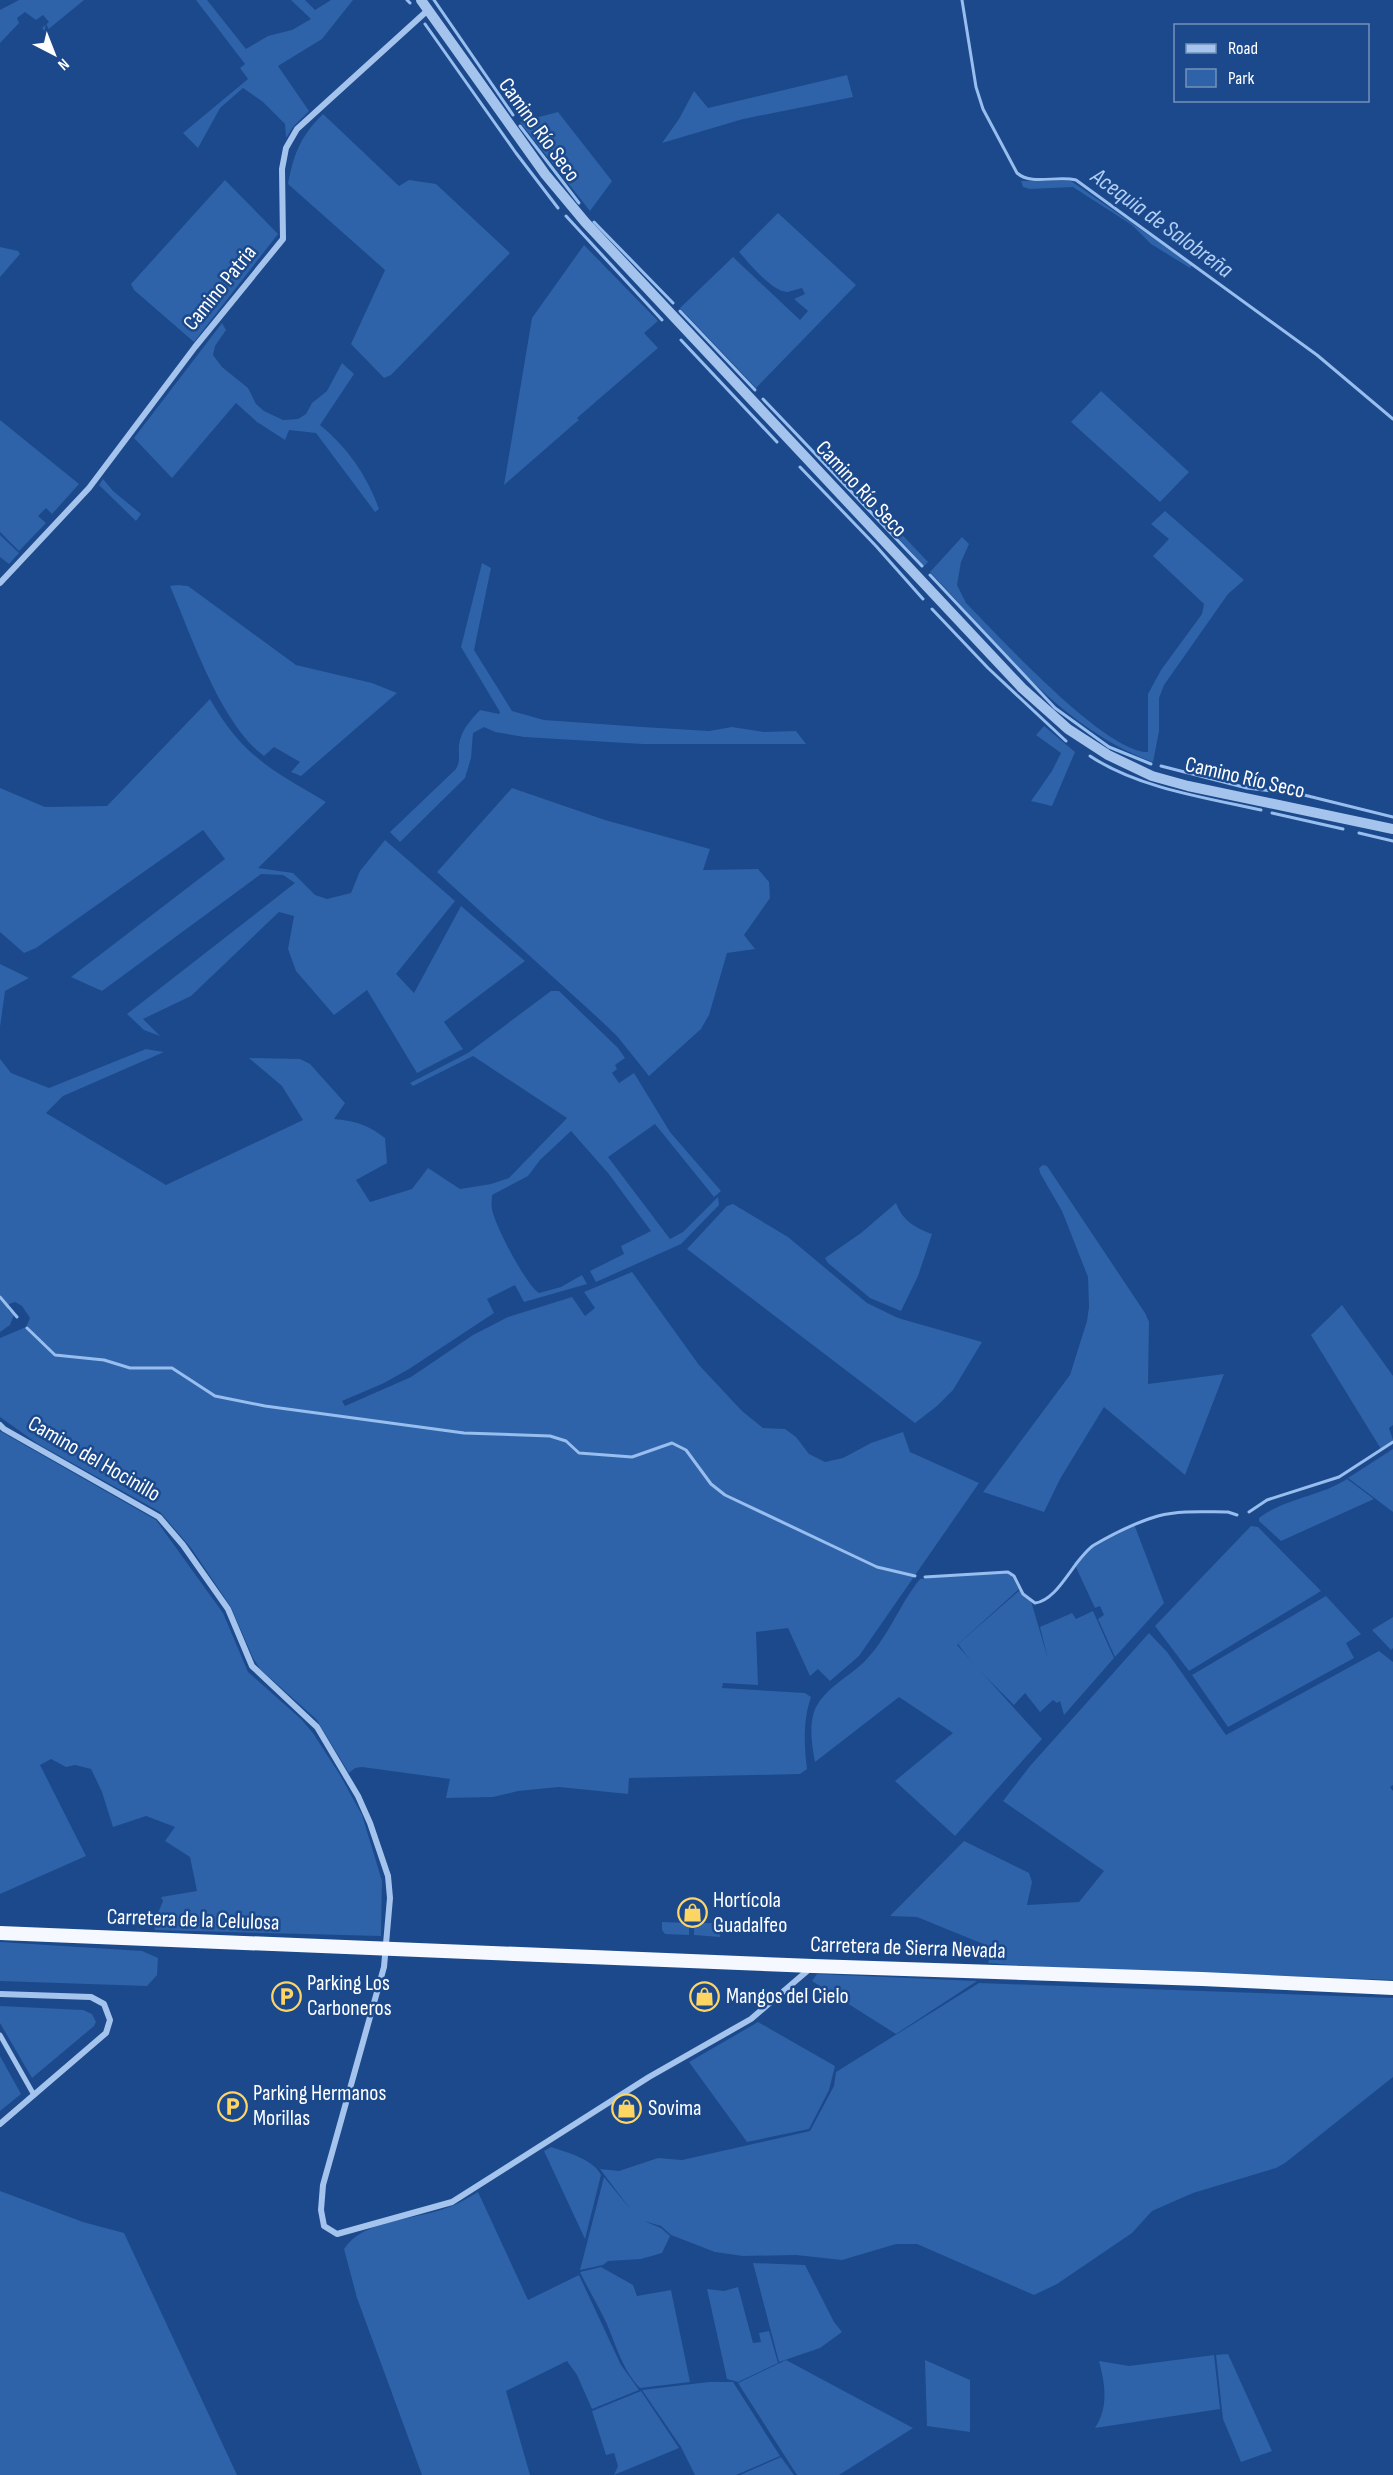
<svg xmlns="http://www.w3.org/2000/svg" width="1393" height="2475" viewBox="0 0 1393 2475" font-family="'Sofia Sans Condensed',sans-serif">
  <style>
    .green { fill: #2e62a9 }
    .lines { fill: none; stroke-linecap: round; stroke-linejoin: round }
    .stream { stroke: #98beef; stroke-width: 3 }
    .pedestrian { stroke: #a5c4ed; stroke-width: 5 }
    .minor { stroke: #a5c4ed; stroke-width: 6 }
    .tertiary { stroke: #a5c4ed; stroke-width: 10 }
    .trunk { stroke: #f5f8ff; stroke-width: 14 }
    .labels { text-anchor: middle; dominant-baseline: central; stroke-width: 5; stroke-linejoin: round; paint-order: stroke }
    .street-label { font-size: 22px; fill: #fff; stroke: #1b498b }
    .poi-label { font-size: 22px; fill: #fff; stroke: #1b498b; text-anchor: start }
    .water-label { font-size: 24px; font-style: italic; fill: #b1cef4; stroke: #1b498b }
  </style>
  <rect width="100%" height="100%" fill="#1b498b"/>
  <g class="green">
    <polygon points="19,0 84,0 45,32 42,28 49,22 43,15 36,20 25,12 17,18 19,23 0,43 0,10"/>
    <polygon points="196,0 207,0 246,49 268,36 292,30 311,19 291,0 305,0 315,10 331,0 353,0 322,39 278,66 309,111 293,127 286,138 285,124 263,102 243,88 220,108 198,148 183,133 248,79 240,68 245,64"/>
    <polygon points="847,75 853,97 743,119 662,143 679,119 694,91 708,108"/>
    <polygon points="558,112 612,181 590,211 520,122"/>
    <path d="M 323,114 L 399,186 L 409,180 L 436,184 L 510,253 L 391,375 L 384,378 L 351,344 L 385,270 L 288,184 C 294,153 300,137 323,114 Z"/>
    <polygon points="225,180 278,234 194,342 134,290 131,284"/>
    <polygon points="1021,181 1071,181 1192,265 1190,268 1151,244 1132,225 1073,187 1030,189 1023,187"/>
    <path d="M 778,213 L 856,285 L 756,388 L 680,308 L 733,257 L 800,320 L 808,311 L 794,299 L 805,294 L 802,288 C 797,289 792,291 788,292 C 773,293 749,263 739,252 Z"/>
    <polygon points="584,245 658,321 644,333 658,348 577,418 579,420 574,424 504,485 532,318"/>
    <polygon points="0,247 18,251 20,254 0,277"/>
    <path d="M 222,323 L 226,330 L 215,346 L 213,355 L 222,367 L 248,388 L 256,404 L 264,411 L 283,420 L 298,419 L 306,414 L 312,403 L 327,391 L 342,363 L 354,374 L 320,425 C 347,447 367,475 379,509 L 375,512 L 316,433 L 289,430 L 285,440 L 257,422 L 236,403 L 172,478 L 134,438 Z"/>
    <polygon points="1101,391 1189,472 1160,502 1071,422"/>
    <polygon points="0,420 79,484 52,514 46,508 38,516 46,523 19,551 0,532"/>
    <polygon points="836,465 928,562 924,566 834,468"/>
    <polygon points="103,479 113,491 141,514 136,521 99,485"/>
    <path d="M 1165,511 L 1244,580 L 1228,594 L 1164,685 L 1159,698 L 1159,731 L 1153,762 C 1058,727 998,643 930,572 L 962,537 L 969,544 L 961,562 L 957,585 L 966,603 C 998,635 1105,753 1148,752 L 1148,694 L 1161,670 L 1202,614 L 1204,604 L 1153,556 L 1169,539 L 1151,524 Z"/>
    <polygon points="0,535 19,553 9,564 0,557"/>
    <path d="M 482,563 L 491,568 L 474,650 L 512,711 L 544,720 L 643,727 L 709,731 L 732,727 L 764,732 L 796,731 L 806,744 L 643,744 L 524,737 L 495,732 L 484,727 L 473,733 L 471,758 L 465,778 L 400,842 L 390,832 L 456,769 C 461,760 458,755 459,745 C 461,730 470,721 480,710 L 499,714 L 500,712 L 461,647 Z"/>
    <path d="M 178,585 L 188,586 L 296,665 L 372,683 L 397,693 L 301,776 L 291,772 L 300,762 L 274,747 L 264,756 C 221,725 191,635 170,586 Z"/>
    <path d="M 210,699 C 243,757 271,769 326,802 L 258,868 L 293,873 L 315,895 L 327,899 L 351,893 L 360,871 L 385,840 L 455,901 L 396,974 L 414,993 L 461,906 L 525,961 L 444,1022 L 463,1049 L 417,1073 L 367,990 L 334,1015 L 296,971 L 288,949 L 294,916 L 279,912 L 191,996 L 143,1019 L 160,1036 L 144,1030 L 127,1014 L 295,883 L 283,875 L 261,874 L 102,991 L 71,977 L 225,859 L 203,830 L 36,948 L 24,953 L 0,932 L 0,788 L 45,807 L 107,806 Z"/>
    <polygon points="1044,726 1075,752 1052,806 1031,801 1052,771 1061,753 1036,735"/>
    <polygon points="512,788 605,820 710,849 703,870 758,869 769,882 770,898 744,935 755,949 727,953 709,1015 701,1029 649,1076 617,1036 597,1017 437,872"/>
    <polygon points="0,964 29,978 5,991 0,1027"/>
    <path d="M 551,991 L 559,991 L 618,1048 L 625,1058 L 615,1065 L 617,1069 L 612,1073 L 619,1083 L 634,1073 L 670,1132 L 721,1191 L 714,1197 L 655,1124 L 608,1157 L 670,1239 L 683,1232 L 718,1197 L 719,1205 L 681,1244 L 596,1282 L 590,1271 L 624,1254 L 621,1246 L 651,1231 L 608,1173 L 571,1131 L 540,1160 L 528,1176 L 492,1195 C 492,1199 491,1205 492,1209 C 495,1226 526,1285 539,1293 L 561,1287 L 582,1275 L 587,1284 L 524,1302 L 515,1285 L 487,1299 L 494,1313 L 409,1369 L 384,1383 L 342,1401 L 345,1406 L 411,1377 L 473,1335 L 508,1317 L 572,1297 L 585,1316 L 595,1308 L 584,1292 L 632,1272 L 699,1365 L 742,1411 L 763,1428 L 785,1429 L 796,1437 L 809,1454 L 825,1462 L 843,1458 L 871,1443 L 903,1432 L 910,1452 L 979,1483 L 859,1656 L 830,1681 L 818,1669 L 810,1676 L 788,1628 L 756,1632 L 758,1685 L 723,1683 L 722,1688 L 805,1693 L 811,1697 C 803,1720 804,1745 807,1769 L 800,1774 L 629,1778 L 628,1794 L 559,1787 L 518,1791 L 493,1797 L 446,1798 L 450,1779 L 362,1767 L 355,1768 L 349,1773 L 316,1719 L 260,1669 L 253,1658 L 231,1607 L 191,1548 L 160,1512 L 38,1444 L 0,1417 L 0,1338 L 26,1327 L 30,1318 L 22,1306 L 15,1302 L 9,1304 L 8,1310 L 14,1315 L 10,1325 L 0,1332 L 0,1059 L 11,1073 L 49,1088 L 146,1049 L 164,1052 L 63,1096 L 46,1113 L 166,1185 L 303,1120 L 282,1086 L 249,1058 L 300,1059 L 310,1064 L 345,1103 L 334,1119 C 356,1121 368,1125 385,1138 L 387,1163 L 356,1180 L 370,1202 L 412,1189 L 428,1168 L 460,1189 L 491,1184 L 509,1178 L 567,1118 L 473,1056 L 413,1086 L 410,1083 L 468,1053 Z"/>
    <polygon points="1043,1165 1047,1166 1145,1313 1149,1322 1148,1384 1224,1374 1185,1475 1104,1407 1060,1479 1044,1512 983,1492 1070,1375 1087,1321 1089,1307 1088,1277 1062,1211 1040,1173 1039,1168"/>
    <path d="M 896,1203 C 902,1220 915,1228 932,1234 L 918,1276 L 901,1311 L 870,1298 L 828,1263 L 825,1258 L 861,1233 Z"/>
    <polygon points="733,1204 788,1237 867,1303 898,1318 982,1342 953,1390 937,1406 915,1423 687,1249 727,1206"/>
    <polygon points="1342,1305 1393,1376 1393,1425 1389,1428 1393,1440 1381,1449 1311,1335"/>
    <polygon points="0,1431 156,1520 223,1613 248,1672 301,1719 313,1733 340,1775 362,1815 382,1881 381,1936 155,1930 153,1925 163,1901 161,1897 197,1891 190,1857 165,1841 175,1827 146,1816 113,1827 102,1792 91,1769 75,1765 66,1767 51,1759 40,1765 86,1856 0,1894"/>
    <polygon points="1393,1449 1393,1512 1348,1478"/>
    <path d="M 1347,1479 L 1374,1499 L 1281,1541 L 1259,1521 L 1259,1518 C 1285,1498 1319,1497 1347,1479 Z"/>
    <polygon points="1134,1524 1164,1603 1115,1657 1098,1619 1104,1615 1100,1606 1095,1608 1074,1563 1091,1546"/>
    <polygon points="1251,1526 1258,1527 1321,1591 1189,1671 1155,1626"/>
    <path d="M 992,1572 L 1011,1574 L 1019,1589 L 957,1645 L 1042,1739 L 955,1836 L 895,1781 L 953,1733 L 899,1697 L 815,1762 C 812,1747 809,1727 814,1712 C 822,1690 847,1678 863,1663 C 887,1640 899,1605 920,1579 Z"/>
    <polygon points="1020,1590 1031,1601 1048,1659 1040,1627 1072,1613 1076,1619 1093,1611 1114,1658 1064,1715 1060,1701 1057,1703 1053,1700 1040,1712 1025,1693 1014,1705 974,1665 958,1644"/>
    <polygon points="1326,1596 1361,1634 1346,1643 1354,1658 1228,1727 1192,1675"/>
    <polygon points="1393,1617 1393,1648 1391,1650 1372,1630"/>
    <polygon points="1149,1633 1167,1652 1226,1735 1379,1651 1393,1662 1393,1785 1390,1787 1393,1791 1393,1980 1037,1967 988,1963 993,1948 917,1917 890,1916 964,1841 1029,1873 1032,1882 1027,1905 1079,1902 1104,1871 1003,1801 1030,1766"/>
    <polygon points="662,1922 689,1923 689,1935 665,1934 662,1930"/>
    <polygon points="694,1923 721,1923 720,1937 694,1935"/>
    <polygon points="0,1942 142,1951 158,1958 157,1975 147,1986 0,1981"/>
    <polygon points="817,1974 977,1981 896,2034 812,1981"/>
    <polygon points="979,1983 1393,1998 1393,2077 1285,2163 1276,2168 1193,2193 1152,2211 1132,2233 1057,2284 1034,2295 917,2244 896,2244 842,2260 796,2255 743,2256 715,2252 671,2235 661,2226 644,2221 661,2228 670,2236 662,2253 641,2259 608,2261 603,2265 580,2270 604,2177 631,2210 600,2169 619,2171 658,2158 682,2160 810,2131 834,2086 836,2072"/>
    <polygon points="0,2006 83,2010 92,2014 96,2022 94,2026 32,2078 0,2023"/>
    <polygon points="758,2022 835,2066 829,2090 809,2129 747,2142 689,2062"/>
    <polygon points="0,2056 21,2094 0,2111"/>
    <path d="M 551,2147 C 567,2152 594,2160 601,2175 L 585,2239 L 544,2151 Z"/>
    <polygon points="0,2191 83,2222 124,2233 237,2475 0,2475"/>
    <path d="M 478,2192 L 528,2300 L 579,2275 L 621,2365 L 639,2390 L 592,2409 L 577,2375 L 567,2361 L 506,2391 L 530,2475 L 422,2475 L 357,2298 L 344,2249 C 363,2219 418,2220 449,2207 C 459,2204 469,2197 478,2192 Z"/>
    <polygon points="753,2263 805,2265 834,2322 842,2332 820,2348 779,2362"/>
    <path d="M 601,2267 L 633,2285 L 637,2296 L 671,2290 L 690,2382 L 640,2388 C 622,2369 616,2345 606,2322 C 598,2305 588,2289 580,2272 Z"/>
    <polygon points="738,2287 753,2343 761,2342 759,2333 769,2331 778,2363 738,2382 727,2379 707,2289 724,2291"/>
    <polygon points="1228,2354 1272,2451 1241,2462 1223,2419 1216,2355"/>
    <path d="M 1214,2355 L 1220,2409 L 1095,2428 C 1109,2407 1105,2384 1099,2361 L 1129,2366 Z"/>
    <polygon points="786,2360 913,2428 839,2475 797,2475 738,2383"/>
    <polygon points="925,2360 970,2380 970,2432 927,2426"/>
    <polygon points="709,2382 733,2382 780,2456 736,2475 695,2475 681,2447 642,2390"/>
    <polygon points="641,2391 679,2448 614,2475 618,2466 614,2453 606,2455 592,2411"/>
    <polygon points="781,2457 794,2475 740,2475"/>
  </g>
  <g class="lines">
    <g class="stream">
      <polyline points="407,0 410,3"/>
      <polyline points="434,0 513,115"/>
      <path d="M 962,0 L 976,87 L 983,109 L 1017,173 C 1032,186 1057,175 1076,180 L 1317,355 L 1393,419"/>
      <polyline points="425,24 516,153 558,208"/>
      <polyline points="520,126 579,203"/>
      <polyline points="566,216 662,320"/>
      <polyline points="594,222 673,303"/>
      <polyline points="680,311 755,390"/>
      <polyline points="681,340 777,442"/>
      <polyline points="763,399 922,566"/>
      <polyline points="800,467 876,546 923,599"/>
      <polyline points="930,575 1055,708 1109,747 1151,764"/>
      <polyline points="932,609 988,668 1066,741"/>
      <path d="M 1090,756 C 1138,788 1206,798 1261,810"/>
      <polyline points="1161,766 1247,788 1304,795 1393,817"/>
      <polyline points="1272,813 1343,829"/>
      <polyline points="1359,833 1393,841"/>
      <polyline points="0,1297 17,1317"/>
      <polyline points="27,1328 55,1355 104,1360 130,1368 172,1368 215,1396 265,1406 464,1433 550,1436 566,1441 579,1453 632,1457 672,1443 686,1450 711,1484 725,1495 877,1567 915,1576"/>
      <polyline points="1249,1512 1267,1500 1339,1477 1393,1442"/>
      <path d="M 925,1577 L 1008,1572 L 1014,1576 L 1023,1594 L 1035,1603 C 1059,1600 1074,1558 1094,1545 C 1113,1534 1137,1522 1158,1516 C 1180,1510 1206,1512 1228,1512 L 1237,1515"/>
    </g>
    <polyline class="pedestrian" points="0,2035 34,2095"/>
    <g class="minor">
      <polyline points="0,583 89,488 195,347 283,239 282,169 286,148 297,129 428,10"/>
      <polyline points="0,1425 4,1429 159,1517 183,1545 228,1609 252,1666 317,1727 358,1796 370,1823 388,1876 390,1898 384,1967 323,2185 321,2210 324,2226 337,2234 452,2202 649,2077 751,2019 813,1966"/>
      <polyline points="0,1994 91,1997 104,2004 110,2020 106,2033 0,2124"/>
    </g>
    <polyline class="tertiary" points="421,0 545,174 585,222 1022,688 1068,729 1108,755 1152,776 1188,786 1393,829"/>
    <polyline class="trunk" points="0,1933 813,1966 1202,1979 1393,1988"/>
  </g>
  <defs>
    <symbol id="shop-ring" viewBox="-11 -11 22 22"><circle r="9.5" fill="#1b498b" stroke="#fed562" stroke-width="1.5"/><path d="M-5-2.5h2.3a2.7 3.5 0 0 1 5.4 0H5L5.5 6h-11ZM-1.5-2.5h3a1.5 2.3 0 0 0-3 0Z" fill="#fed562"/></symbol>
    <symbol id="parking-ring" viewBox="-11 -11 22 22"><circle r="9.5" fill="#1b498b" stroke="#fed562" stroke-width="1.5"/><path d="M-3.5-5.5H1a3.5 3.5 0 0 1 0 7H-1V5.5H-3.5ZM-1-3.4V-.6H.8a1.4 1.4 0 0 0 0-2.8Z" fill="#fed562"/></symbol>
  </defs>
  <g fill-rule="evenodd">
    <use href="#shop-ring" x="676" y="1896" width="33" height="33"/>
    <use href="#parking-ring" x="270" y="1980" width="33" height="33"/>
    <use href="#shop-ring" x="688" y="1980" width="33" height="33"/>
    <use href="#parking-ring" x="216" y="2090" width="33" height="33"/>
    <use href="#shop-ring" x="610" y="2092" width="33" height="33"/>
  </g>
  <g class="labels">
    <g class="street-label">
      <text transform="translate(539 130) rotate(54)">Camino Río Seco</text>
      <text transform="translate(220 288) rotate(-51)">Camino Patria</text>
      <text transform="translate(861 489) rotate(47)">Camino Río Seco</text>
      <text transform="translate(1245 778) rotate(13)">Camino Río Seco</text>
      <text transform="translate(94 1459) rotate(30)">Camino del Hocinillo</text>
      <text transform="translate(193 1920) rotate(2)">Carretera de la Celulosa</text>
      <text transform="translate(908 1948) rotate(2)">Carretera de Sierra Nevada</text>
    </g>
    <g class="poi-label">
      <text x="713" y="1900">Hortícola<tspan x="713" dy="25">Guadalfeo</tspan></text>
      <text x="307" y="1983">Parking Los<tspan x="307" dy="25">Carboneros</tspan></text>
      <text x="726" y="1996">Mangos del Cielo</text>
      <text x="253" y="2093">Parking Hermanos<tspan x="253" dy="25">Morillas</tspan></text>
      <text x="648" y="2108">Sovima</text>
    </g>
    <g class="water-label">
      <text transform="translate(1162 223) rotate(36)">Acequia de Salobreña</text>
    </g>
  </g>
  <rect x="1174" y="24" width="195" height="78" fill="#1b498b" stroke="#7692b9" stroke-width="1.5"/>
  <rect x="1186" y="44" width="30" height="9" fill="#a5c4ed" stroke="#7692b9" stroke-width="1.5"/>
  <text x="1228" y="54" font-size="18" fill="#ffffff">Road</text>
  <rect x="1186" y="69" width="30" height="18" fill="#2e62a9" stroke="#7692b9" stroke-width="1.5"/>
  <text x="1228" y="84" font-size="18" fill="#ffffff">Park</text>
  <g transform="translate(54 54) rotate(138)" stroke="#1b498b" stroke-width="4.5" paint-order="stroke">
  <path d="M0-4.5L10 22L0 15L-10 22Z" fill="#ffffff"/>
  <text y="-9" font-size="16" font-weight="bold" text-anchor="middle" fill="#ffffff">N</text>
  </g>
</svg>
